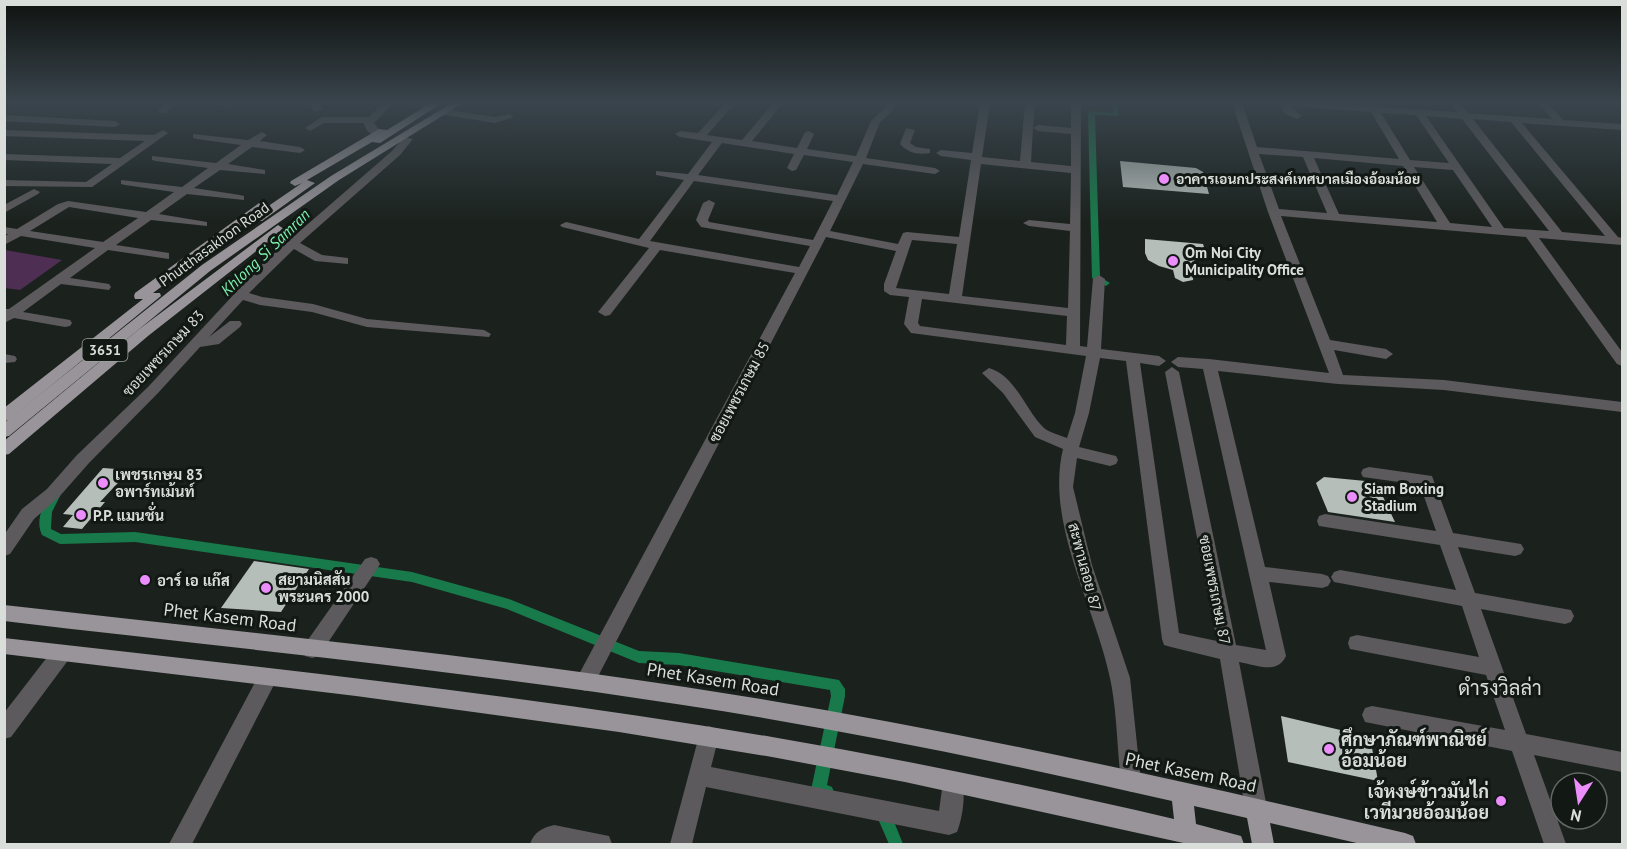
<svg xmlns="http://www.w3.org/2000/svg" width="1627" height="849" viewBox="0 0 1627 849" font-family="'PT Sans',Sarabun,sans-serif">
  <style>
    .green { fill: #4e2f53 }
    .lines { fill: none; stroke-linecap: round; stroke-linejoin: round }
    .canal { fill: #187a4b; fill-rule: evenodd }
    .building { fill: #b6beb9 }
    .minor { fill: #5c5a5c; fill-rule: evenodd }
    .major { fill: #989499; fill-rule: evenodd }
    .poi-dot { fill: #eb8dfb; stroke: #121814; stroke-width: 2 }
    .labels { text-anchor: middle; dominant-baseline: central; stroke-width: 6; stroke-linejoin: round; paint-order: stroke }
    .far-poi-label { font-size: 14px; font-weight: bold; fill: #dadedb; stroke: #121814; text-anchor: start }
    .shield { fill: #121814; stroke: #9ea39f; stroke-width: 1.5 }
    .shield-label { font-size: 14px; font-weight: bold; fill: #dadedb }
    .street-label { font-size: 15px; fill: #dadedb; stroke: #121814 }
    .poi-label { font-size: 15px; font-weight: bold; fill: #dadedb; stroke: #121814; text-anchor: start }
    .water-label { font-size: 16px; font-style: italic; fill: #7af1ad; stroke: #121814 }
    .near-street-label { font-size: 18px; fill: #dadedb; stroke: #121814 }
    .near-poi-label { font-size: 18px; font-weight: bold; fill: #dadedb; stroke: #121814; text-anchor: start }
    .near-neighbourhood-label { font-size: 20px; fill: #dadedb; stroke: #121814 }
  </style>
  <rect width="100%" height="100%" fill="#1b221e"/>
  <polygon class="green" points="5,250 62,260 20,290 5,288"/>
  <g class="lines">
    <g class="canal">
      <polygon points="413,103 419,103 415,106 413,105"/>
      <polygon points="1111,103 1117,103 1119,116 1095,115 1100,277 1110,283 1106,286 1092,278 1088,113 1091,111 1113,113"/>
      <path d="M 55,490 L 59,491 L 61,494 L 52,512 L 51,527 L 51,529 L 61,534 L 135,532 L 412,572 L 509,599 L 639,651 L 679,653 L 839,680 L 845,689 L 845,696 L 827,785 L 832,787 L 834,792 L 832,797 L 827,799 L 813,795 L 811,790 L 831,696 L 830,690 L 679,665 L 639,663 L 507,609 L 412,582 L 135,542 L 60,544 L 42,535 C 35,520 43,505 51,491 Z"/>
      <polygon points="883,804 888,807 903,844 889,844 875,812 878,807"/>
    </g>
  </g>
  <g class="building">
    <polygon points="1120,161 1196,168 1203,172 1209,194 1123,187"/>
    <polygon points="1145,239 1203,244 1207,256 1195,255 1197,263 1194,262 1193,280 1183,282 1175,278 1173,270 1159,266 1148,260 1145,253"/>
    <polygon points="103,468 130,470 100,502 105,502 82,529 63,527 73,515 63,514"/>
    <polygon points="1324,477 1376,482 1395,522 1328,512 1316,483"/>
    <polygon points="254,561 309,569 281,612 221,608"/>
    <polygon points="1281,716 1370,737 1378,781 1288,762"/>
  </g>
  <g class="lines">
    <g class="minor">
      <polygon points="165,103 175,103 166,113 160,113 158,111"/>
      <polygon points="210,103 232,103 233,104 228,107"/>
      <polygon points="309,103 319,103 322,110 314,112"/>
      <path d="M 383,103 L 393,103 L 374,123 L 382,133 L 381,135 C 372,137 365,131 364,123 L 324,123 L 310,131 L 305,128 L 322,117 L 369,117 Z"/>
      <polygon points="417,103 428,103 433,108 425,110"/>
      <path d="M 725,103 L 735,103 L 707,135 L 742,140 L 773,103 L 783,103 L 752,141 L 797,148 L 805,132 L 809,131 L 814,134 L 807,149 L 856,156 L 871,121 L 885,108 L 886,103 L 896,103 L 892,111 L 880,122 L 866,158 L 935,168 L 940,171 L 935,174 L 863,164 L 830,231 L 898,244 L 903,233 L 907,232 L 959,237 L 971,160 L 941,156 L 936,153 L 941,150 L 972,153 L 980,103 L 990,103 L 982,157 L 1020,161 L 1025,103 L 1035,103 L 1033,128 L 1038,125 L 1071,128 L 1071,103 L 1081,103 L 1080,346 L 1087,347 L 1093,279 L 1099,275 L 1105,279 L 1101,349 L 1159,356 L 1166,361 L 1159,366 L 1140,363 L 1179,633 L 1217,641 L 1165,372 L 1172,367 L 1179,372 L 1236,645 L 1266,650 L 1203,369 L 1178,367 L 1171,362 L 1178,357 L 1209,359 L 1329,373 L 1268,212 L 1232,103 L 1242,103 L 1257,147 L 1399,159 L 1371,112 L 1290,106 L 1302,116 L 1297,119 L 1285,114 L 1278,103 L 1367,106 L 1365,103 L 1375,103 L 1377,107 L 1457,112 L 1450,103 L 1460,103 L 1468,113 L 1552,119 L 1538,103 L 1548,103 L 1563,120 L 1622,124 L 1622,130 L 1522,123 L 1618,237 L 1622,238 L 1622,245 L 1539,238 L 1622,352 L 1622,366 L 1617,364 L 1526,237 L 1281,216 L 1330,340 L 1386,349 L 1393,354 L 1386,359 L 1334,350 L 1343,375 L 1444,380 L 1622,402 L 1622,412 L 1444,390 L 1338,384 L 1218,371 L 1265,567 L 1322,574 L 1328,576 L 1331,581 L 1328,586 L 1322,588 L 1269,582 L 1286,656 C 1277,675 1257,665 1239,662 L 1267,808 L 1264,816 L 1256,819 L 1248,816 L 1245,808 L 1220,659 L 1171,647 L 1164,645 L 1162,639 L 1126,361 L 1100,358 L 1089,413 L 1079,447 L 1116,456 L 1118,460 L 1116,464 L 1110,466 L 1077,458 L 1073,487 L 1092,565 L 1130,678 L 1141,782 L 1138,789 L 1131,792 L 1124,789 L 1121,782 C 1117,748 1117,711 1110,678 C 1095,606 1045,523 1063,449 L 1035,437 L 1003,393 L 982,373 L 989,368 C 1016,376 1026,411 1044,428 C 1050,433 1060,435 1067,438 L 1075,413 L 1086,356 L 911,333 L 904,324 L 909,297 L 890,295 L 884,291 L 884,284 L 896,251 L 826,237 L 592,688 L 585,691 L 578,688 L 575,682 L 578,676 L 795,273 L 660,250 L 610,315 L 605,316 L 598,312 L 649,248 L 562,227 L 560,225 L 566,222 L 639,239 L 684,180 L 656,175 L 656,171 L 688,174 L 712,142 L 680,137 L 675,134 L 680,131 L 698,133 ZM 1381,113 L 1416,115 L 1449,163 L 1410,160 ZM 1426,116 L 1462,119 L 1549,231 L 1504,228 ZM 1473,119 L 1511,122 L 1605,236 L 1562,232 ZM 1033,128 L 1038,131 L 1071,134 L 1071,166 L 1031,162 ZM 722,143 L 794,154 L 787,168 L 792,171 L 796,170 L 804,155 L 853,162 L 837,195 L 698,175 ZM 1259,154 L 1303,157 L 1327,213 L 1279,209 ZM 1314,158 L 1403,166 L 1437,222 L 1339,214 ZM 981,164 L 1071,173 L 1070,224 L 1029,220 L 1023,223 L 1029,226 L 1070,231 L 1068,308 L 962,296 ZM 1414,167 L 1453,170 L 1492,227 L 1450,223 ZM 694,181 L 833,201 L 813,240 L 709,222 L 708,220 L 715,203 L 709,200 L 703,203 L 696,220 L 701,227 L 810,246 L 799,267 L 650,241 ZM 912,240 L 957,244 L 949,294 L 896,288 ZM 922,299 L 1067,316 L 1066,345 L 920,326 L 918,323 Z"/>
      <polygon points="442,109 495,117 509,114 514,117 495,123 439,114 437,112"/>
      <polygon points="4,115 115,121 120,124 115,127 4,121"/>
      <path d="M 906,128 L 915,130 L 910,143 L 916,147 L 930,149 L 930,153 C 918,155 908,153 900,144 Z"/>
      <polygon points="4,130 154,135 163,130 168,133 92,187 4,186 4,180 86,182 112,164 4,160 4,154 120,158 145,141 4,136"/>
      <path d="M 262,132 L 267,135 L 260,141 L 300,147 L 305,150 L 300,153 L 252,147 L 228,164 L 265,170 L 265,174 L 220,170 L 194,188 L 240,195 L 244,196 L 244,200 L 187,194 L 159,214 L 207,222 L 207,226 L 151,220 L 116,245 L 169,253 L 169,259 L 108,250 L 70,278 L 109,284 L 111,287 L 109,290 L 61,284 L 23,312 L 70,320 L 72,323 L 70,326 L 65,327 L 14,318 L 4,323 L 4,309 L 9,309 L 95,248 L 21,236 L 4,245 L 4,237 L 8,234 L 4,234 L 4,227 L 17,229 L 58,204 L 68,201 L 146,212 L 174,192 L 125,185 L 121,184 L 121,180 L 182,187 L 208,168 L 156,161 L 152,160 L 152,156 L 216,163 L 241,145 L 197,139 L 193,138 L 193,134 L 248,140 ZM 69,207 L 138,218 L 103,242 L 30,231 Z"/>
      <polygon points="404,137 413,139 400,155 300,243 322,255 348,258 348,264 315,261 294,249 249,293 262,297 313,304 367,319 484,330 491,334 489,337 367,327 312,312 260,305 243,300 209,337 230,321 240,321 242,324 240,327 219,344 200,347 158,393 89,463 59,497 34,519 10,554 4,556 4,535 22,509 47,489 77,455 148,387 263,263 392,151"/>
      <polygon points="34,189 40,192 38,194 4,213 4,205"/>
      <polygon points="4,354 15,356 17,359 15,362 4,363"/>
      <polygon points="1369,467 1432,476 1453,533 1521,544 1524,549 1521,554 1515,556 1458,547 1475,593 1571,610 1574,616 1571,622 1565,624 1481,609 1526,734 1622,752 1622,772 1534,755 1566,844 1544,844 1512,751 1365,722 1362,715 1365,708 1372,706 1505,730 1486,675 1350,649 1348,643 1350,637 1357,635 1479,657 1462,606 1334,582 1331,577 1334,572 1340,570 1456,590 1440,545 1319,526 1317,521 1319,516 1325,514 1436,531 1420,485 1363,477 1361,473 1363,469"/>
      <polygon points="371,557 377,559 380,564 377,569 319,656 312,658 305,656 303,650 305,644 365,559"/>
      <polygon points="62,645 69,647 71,653 69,659 11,737 4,739 4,713 55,647"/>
      <polygon points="268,668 275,671 278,677 192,844 169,844 261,671"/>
      <path d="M 709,726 L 716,729 L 719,736 L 711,767 L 939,811 L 943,782 L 946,775 L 953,772 L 960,775 C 967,789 963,817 957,832 L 949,835 L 706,787 L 692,844 L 670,844 L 699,736 L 702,729 Z"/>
      <path d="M 554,825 L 609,836 L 612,844 L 530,844 C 534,832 542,828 554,825 Z"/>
    </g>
    <g class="major">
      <polygon points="431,103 442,103 380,143 372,142 307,180 315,183 262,221 254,221 253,218 153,293 160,293 161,296 9,420 4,421 4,408 143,299 135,299 134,296 135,293 259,203 267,203 269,205 264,209 302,183 295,186 290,183 291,181 379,129 387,130"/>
      <polygon points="452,103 463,103 339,180 210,271 9,436 4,437 4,423 202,265 331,176"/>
      <polygon points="278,225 284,229 282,231 148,336 9,454 4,455 4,441 138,330"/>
      <path d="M 4,605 C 231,631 459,653 685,687 C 928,724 1167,777 1405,833 L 1413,836 L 1416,844 L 1361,844 L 1270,823 L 1274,844 L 1252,844 L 1247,818 L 1194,806 L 1196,824 L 1241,836 L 1244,844 L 1188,844 L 905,782 L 772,757 L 619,732 L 356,696 L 4,654 L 4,638 C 261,667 517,694 772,737 C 907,760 1041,788 1174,819 L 1172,801 C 1010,764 847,730 683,705 C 457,670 231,648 4,621 Z"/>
    </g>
  </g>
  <linearGradient id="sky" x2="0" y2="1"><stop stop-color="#0f1310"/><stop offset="0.46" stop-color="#39444c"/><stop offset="1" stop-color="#39444c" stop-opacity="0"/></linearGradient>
  <rect width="1627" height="222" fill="url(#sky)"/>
  <g class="poi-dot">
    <circle cx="1164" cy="179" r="6"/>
    <circle cx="1173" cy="261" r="6"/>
    <circle cx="103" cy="483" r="6"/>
    <circle cx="1352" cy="497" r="6"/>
    <circle cx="81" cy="515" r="6"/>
    <circle cx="145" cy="580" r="6"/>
    <circle cx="266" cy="588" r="6"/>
    <circle cx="1329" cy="749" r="6"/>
    <circle cx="1501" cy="801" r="6"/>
  </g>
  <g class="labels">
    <g class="far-poi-label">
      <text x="1176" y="179">อาคารเอนกประสงค์เทศบาลเมืองอ้อมน้อย</text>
    </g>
    <rect class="shield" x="82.5" y="339" width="45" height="22" rx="4.5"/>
    <g class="shield-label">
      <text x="105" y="350">3651</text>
    </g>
    <g class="street-label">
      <text transform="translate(214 244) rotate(-36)">Phutthasakhon Road</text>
      <text transform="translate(163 353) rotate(-47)">ซอยเพชรเกษม 83</text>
      <text transform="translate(739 392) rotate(-62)">ซอยเพชรเกษม 85</text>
      <text transform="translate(1085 567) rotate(75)">สะพานลอย 87</text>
      <text transform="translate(1215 590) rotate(79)">ซอยเพชรเกษม 87</text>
    </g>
    <g class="poi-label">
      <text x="1185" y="252">Om Noi City<tspan x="1185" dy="17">Municipality Office</tspan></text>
      <text x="115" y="474">เพชรเกษม 83<tspan x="115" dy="17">อพาร์ทเม้นท์</tspan></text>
      <text x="1364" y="488">Siam Boxing<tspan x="1364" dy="17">Stadium</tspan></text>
      <text x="93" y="515">P.P. แมนชั่น</text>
      <text x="278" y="579">สยามนิสสัน<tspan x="278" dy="17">พระนคร 2000</tspan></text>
      <text x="157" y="580">อาร์ เอ แก๊ส</text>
    </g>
    <g class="water-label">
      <text transform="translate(265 252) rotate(-44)">Khlong Si Samran</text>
    </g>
    <g class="near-street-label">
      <text transform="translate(230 617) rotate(7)">Phet Kasem Road</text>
      <text transform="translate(713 679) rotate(9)">Phet Kasem Road</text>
      <text transform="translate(1191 772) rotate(12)">Phet Kasem Road</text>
    </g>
    <g class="near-poi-label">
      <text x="1341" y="739">ศึกษาภัณฑ์พาณิชย์<tspan x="1341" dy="21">อ้อมน้อย</tspan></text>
      <text x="1489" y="791" text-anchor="end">เจ้หงษ์ข้าวมันไก่<tspan x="1489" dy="21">เวทีมวยอ้อมน้อย</tspan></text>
    </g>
    <g class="near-neighbourhood-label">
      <text x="1500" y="688">ดำรงวิลล่า</text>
    </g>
  </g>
  <rect width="1627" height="849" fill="none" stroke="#dadedb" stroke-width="12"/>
  <g transform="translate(1579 801) rotate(192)"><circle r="28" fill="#121814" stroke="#626764" stroke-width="1.5"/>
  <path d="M0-4.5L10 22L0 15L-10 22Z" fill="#eb8dfb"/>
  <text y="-9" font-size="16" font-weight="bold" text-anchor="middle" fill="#dadedb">N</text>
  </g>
</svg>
